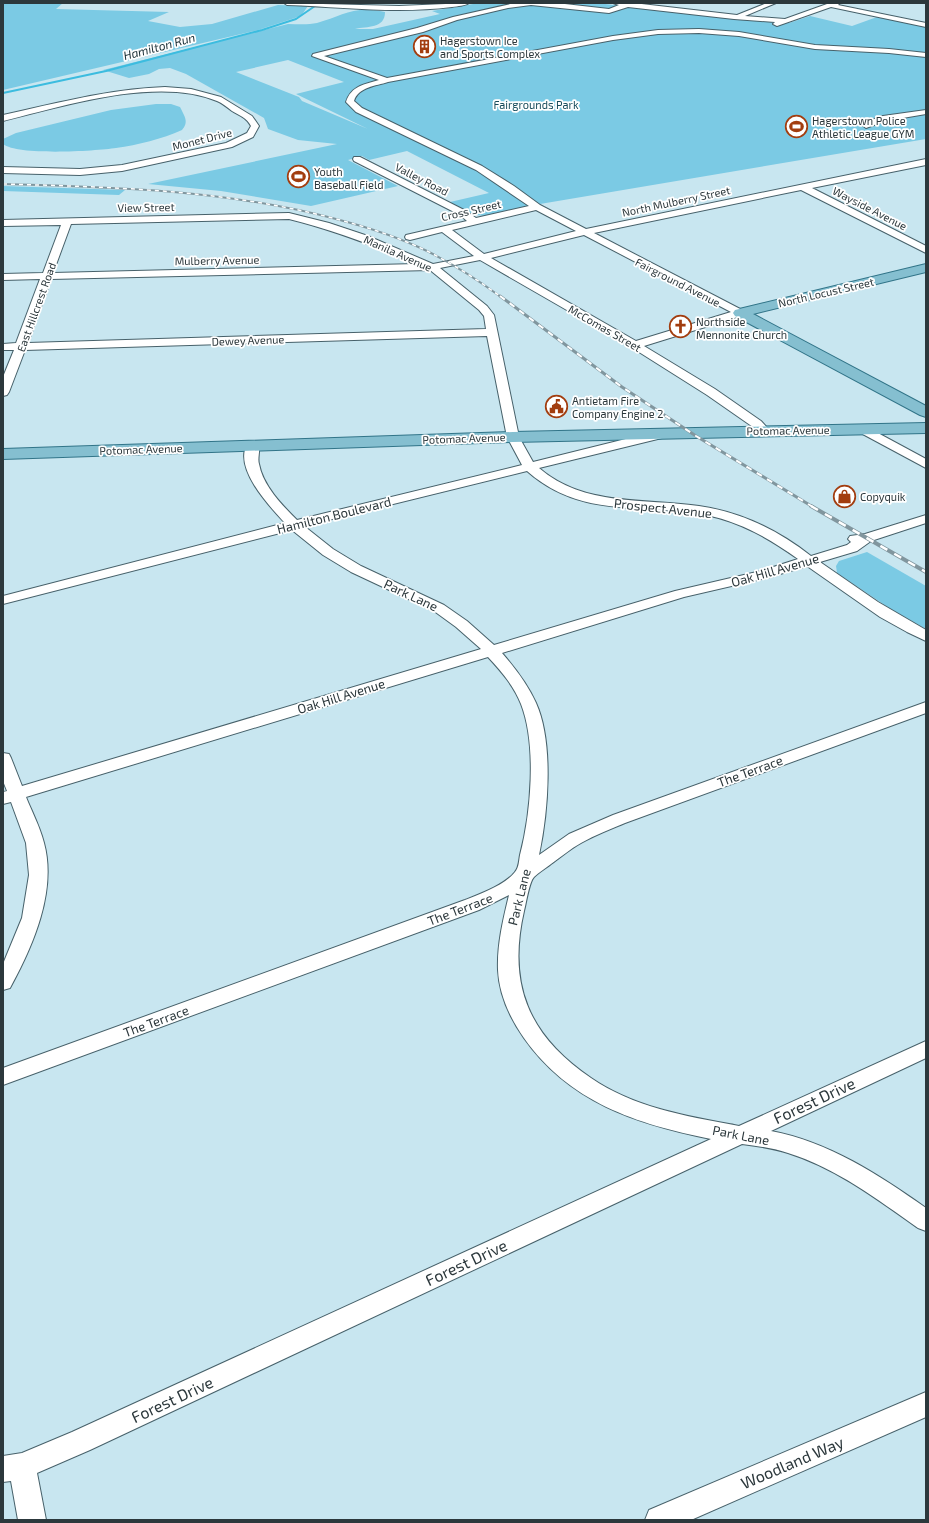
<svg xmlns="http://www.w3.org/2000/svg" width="929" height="1523" viewBox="0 0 929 1523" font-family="'Exo 2',sans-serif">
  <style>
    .green { fill: #7bcae4; fill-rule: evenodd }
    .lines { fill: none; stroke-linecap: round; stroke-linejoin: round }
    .stream { stroke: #3cbcdf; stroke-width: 2 }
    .minor-casing { stroke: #47616a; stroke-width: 2 }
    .major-casing { stroke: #317488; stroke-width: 2 }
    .minor { fill: #fff; fill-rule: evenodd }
    .major { fill: #85bfd0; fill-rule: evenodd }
    .rail-far2-casing { stroke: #81969e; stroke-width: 2 }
    .rail-far1-casing { stroke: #81969e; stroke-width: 3 }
    .rail-casing { stroke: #81969e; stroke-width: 4 }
    .rail-far2 { stroke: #fff; stroke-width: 1.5; stroke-dasharray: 4; stroke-linecap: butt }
    .rail-far1 { stroke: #fff; stroke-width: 2; stroke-dasharray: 6; stroke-linecap: butt }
    .rail { stroke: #fff; stroke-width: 2.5; stroke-dasharray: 8; stroke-linecap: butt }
    .labels { text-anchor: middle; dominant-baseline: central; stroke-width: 3.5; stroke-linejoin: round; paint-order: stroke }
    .far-poi-label { font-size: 11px; fill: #2c383c; stroke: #fff; text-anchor: start }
    .far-park-label { font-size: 11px; fill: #164a5a; stroke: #fff }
    .far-street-label { font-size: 11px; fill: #2c383c; stroke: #fff }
    .far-water-label { font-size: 12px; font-style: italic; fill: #182d34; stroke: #fff }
    .street-label { font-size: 13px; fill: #2c383c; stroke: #fff }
    .near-street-label { font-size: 16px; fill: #2c383c; stroke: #fff }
  </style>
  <rect width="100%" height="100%" fill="#c8e6f0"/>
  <g class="green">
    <polygon points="3,3 63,3 56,9 169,12 148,21 180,27 212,24 278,5 308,6 301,16 258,30 3,90"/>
    <path d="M 479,3 L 597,3 L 732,19 L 789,23 L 810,16 L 852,26 L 877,17 L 926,27 L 926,139 L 540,204 L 484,216 L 471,214 L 450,202 L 489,193 L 407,151 L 369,160 L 362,156 L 348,160 L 398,186 L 311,206 L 221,191 L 148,184 L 337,144 L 298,140 L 268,129 L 264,118 L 186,74 L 170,68 L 159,69 L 149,74 L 129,78 L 103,70 L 288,24 C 297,24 308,25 317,23 C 342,16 354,5 385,12 C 385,29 367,26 355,29 L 373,29 L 440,14 L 432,11 ZM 288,60 L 344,82 L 296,94 L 368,129 L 302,101 L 299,97 L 236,72 Z"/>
    <path d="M 156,104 L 171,104 L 180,107 C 185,117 189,122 182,130 C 162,139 138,145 116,148 C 96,151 18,156 3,144 L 3,139 L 16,133 L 111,110 Z"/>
    <polygon points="3,186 125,190 119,195 3,191"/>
    <polygon points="867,552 926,586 926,629 889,608 837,573 836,566 839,561"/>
  </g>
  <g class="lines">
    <polyline class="stream" points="3,93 106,71 262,30 296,19 315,6"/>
    <defs>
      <g id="minor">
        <path d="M 284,3 L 399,6 L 469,3 C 465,6 458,6 452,7 C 397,14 342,7 287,5 Z"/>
        <path d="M 515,3 L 556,3 L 609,9 L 619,5 L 613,3 L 633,3 L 737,15 L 767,3 L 776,3 L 745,16 L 785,19 L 827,4 L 840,3 L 838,5 L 926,23 L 926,27 L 831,7 L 777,26 L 773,24 L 775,22 L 734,19 L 628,7 L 609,13 L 531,5 L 508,8 L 457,20 L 423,32 L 324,56 L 387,78 L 613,36 L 658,30 L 699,29 L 739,32 L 815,45 L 889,49 L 926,53 L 926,57 L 889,53 L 815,49 L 739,36 L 699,33 L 658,34 L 613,40 L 388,82 C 376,86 358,87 354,101 L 362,108 L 482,166 L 514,186 L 540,205 L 586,229 L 926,159 L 926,165 L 812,188 L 926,246 L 926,253 L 801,190 L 594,233 L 744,311 L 745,313 L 744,315 L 644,346 L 715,389 L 761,421 L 770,431 L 768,434 L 760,434 L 753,427 L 707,395 L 631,347 L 480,260 L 440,268 L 487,306 L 494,315 L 519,437 L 533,462 L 662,430 L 666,431 L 668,434 L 666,437 L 539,468 C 584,507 644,498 699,506 C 741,512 778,530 811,556 L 847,545 L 851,542 L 848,539 L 850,536 L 865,534 L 926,515 L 926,523 L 871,541 L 857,551 L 820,562 L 878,602 L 926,630 L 926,641 L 907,632 L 880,617 L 807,566 L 770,577 L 684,597 L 502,653 C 515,668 528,685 536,703 C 554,743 548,813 539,855 L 569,834 L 613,815 L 926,702 L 926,713 L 625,823 C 611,829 595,835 581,843 C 570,849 561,857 551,864 C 546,868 539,872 534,877 C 529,882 526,904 524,911 C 507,985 529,1036 591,1078 C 633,1107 685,1116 734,1125 L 739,1126 L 926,1041 L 926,1058 L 771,1131 C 829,1142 879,1175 926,1208 L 926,1231 L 918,1228 C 877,1199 836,1168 788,1153 C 773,1148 757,1146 742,1144 L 90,1450 L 37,1473 L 46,1520 L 18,1520 L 11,1481 L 3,1482 L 3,1456 L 22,1453 L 72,1432 L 711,1139 C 636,1124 569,1102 524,1038 C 510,1018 499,994 498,970 C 497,945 503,920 509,895 L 479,910 L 3,1085 L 3,1068 L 465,900 C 480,894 505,885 515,872 C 519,868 519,860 520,855 C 531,813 537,745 521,704 C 514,686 501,671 488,657 L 26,797 C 32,812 40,827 44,843 C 57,891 33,946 10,988 L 3,990 L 3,964 L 22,918 L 29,875 L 26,843 L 11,802 L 3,804 L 3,792 L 7,791 L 3,781 L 3,753 L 9,754 L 11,758 L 22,786 L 481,649 L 456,627 L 434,611 L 351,572 L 323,555 L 292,530 L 3,604 L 3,596 L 285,523 C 270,507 232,467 248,443 L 258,443 C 261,449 257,458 259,464 C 263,486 282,505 297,520 L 522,465 L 507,437 L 487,336 L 25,350 L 9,392 L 7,395 L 3,396 L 3,377 L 14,350 L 3,350 L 3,344 L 16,343 L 40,279 L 3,280 L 3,274 L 43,273 L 61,225 L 3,226 L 3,220 L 289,213 L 329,223 L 368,236 L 433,264 L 474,256 L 442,232 L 410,240 L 406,239 L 405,237 L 406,235 L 467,221 L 460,215 L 354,161 L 353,159 L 354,157 L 360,157 L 466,211 L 476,218 L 529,206 L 476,170 L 356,112 L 346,102 C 351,86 365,84 379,80 L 312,56 L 313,54 L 417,28 L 453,17 ZM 536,210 L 576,231 L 484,254 L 452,230 ZM 289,219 C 334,230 375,246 417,264 L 53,273 L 71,224 ZM 584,235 L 731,312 L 636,341 L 491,258 ZM 430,270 L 479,310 L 484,316 L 486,329 L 28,343 L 51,279 ZM 527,471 C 581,519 642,503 706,515 C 741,522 770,539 798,559 L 761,571 L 675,591 L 494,645 L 467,621 L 444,605 L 361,566 L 333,549 L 304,526 Z"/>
        <path d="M 165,87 L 191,89 L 221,97 L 252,116 L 259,126 L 253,137 L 232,147 L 122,171 L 80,175 L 3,173 L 3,167 L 80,169 L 122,165 L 226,143 L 247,133 L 251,126 C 247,118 239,115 232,111 C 227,107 222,103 217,101 C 158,76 63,106 3,121 L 3,115 C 57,103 110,89 165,87 Z"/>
        <polygon points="926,110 926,114 885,121 866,128 862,125 863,123 883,116"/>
        <polygon points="863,425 926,459 926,468 859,432 857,429 859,426"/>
        <polygon points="926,1392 926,1417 691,1520 645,1520 649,1510"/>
      </g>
      <g id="major">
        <polygon points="926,264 926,272 753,314 926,406 926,417 920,415 735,316 733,313 735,310"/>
        <polygon points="926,423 926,433 513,442 3,459 3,449 513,432"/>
      </g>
    </defs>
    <use href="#minor" class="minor-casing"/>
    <use href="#major" class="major-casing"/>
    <use href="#minor" class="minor"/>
    <use href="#major" class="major"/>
    <defs>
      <path id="rail-far2" d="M 3,184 C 115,187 227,190 336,219 C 367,227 398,237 427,251 C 453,264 478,280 501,297"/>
      <polyline id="rail-far1" points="500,296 622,387 696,436 813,507"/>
      <polyline id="rail" points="811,506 926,572"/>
    </defs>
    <use href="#rail-far2" class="rail-far2-casing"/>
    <use href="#rail-far1" class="rail-far1-casing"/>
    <use href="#rail" class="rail-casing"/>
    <use href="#rail-far2" class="rail-far2"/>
    <use href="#rail-far1" class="rail-far1"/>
    <use href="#rail" class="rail"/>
  </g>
  <defs>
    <symbol id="building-ring" viewBox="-11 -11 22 22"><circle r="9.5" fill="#fff" stroke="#a23d0f" stroke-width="1.5"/><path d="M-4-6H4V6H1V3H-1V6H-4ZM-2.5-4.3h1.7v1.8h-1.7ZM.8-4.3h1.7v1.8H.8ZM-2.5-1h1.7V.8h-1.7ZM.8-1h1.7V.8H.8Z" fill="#a23d0f"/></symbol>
    <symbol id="stadium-ring" viewBox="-11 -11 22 22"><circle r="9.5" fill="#fff" stroke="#a23d0f" stroke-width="1.5"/><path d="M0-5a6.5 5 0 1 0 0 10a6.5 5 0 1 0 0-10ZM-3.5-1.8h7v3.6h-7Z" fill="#a23d0f"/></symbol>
    <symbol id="church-ring" viewBox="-11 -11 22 22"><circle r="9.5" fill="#fff" stroke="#a23d0f" stroke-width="1.5"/><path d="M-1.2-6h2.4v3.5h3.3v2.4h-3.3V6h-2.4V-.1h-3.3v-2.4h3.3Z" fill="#a23d0f"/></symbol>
    <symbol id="civic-ring" viewBox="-11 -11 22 22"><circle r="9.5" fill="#fff" stroke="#a23d0f" stroke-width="1.5"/><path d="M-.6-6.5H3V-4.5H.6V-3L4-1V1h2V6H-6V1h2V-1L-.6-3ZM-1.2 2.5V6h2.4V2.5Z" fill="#a23d0f"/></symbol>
    <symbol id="shop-ring" viewBox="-11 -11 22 22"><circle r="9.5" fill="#fff" stroke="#a23d0f" stroke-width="1.5"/><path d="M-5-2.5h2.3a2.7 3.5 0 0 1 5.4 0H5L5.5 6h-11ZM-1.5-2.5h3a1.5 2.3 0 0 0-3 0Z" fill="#a23d0f"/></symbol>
  </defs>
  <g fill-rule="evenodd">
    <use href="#building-ring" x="412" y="34" width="25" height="25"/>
    <use href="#stadium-ring" x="784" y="114" width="25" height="25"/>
    <use href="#stadium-ring" x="286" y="164" width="25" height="25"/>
    <use href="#church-ring" x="668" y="314" width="25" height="25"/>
    <use href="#civic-ring" x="544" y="394" width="25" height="25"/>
    <use href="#shop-ring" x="832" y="484" width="25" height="25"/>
  </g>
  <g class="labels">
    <g class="far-poi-label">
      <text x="440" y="40">Hagerstown Ice<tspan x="440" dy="13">and Sports Complex</tspan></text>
      <text x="812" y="120">Hagerstown Police<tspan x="812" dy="13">Athletic League GYM</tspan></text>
      <text x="314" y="171">Youth<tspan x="314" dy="13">Baseball Field</tspan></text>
      <text x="696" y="321">Northside<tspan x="696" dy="13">Mennonite Church</tspan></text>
      <text x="572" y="400">Antietam Fire<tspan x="572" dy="13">Company Engine 2</tspan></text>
      <text x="860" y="496">Copyquik</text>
    </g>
    <g class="far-park-label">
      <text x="536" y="104">Fairgrounds Park</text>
    </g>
    <g class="far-street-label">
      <text transform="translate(202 139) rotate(-14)">Monet Drive</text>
      <text transform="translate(422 179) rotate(27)">Valley Road</text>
      <text transform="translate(676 201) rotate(-12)">North Mulberry Street</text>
      <text transform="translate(146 207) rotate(-1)">View Street</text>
      <text transform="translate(870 208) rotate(27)">Wayside Avenue</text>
      <text transform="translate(471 210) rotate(-13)">Cross Street</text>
      <text transform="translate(398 253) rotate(24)">Manila Avenue</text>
      <text transform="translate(217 260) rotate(-1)">Mulberry Avenue</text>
      <text transform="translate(678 282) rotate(27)">Fairground Avenue</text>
      <text transform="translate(826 292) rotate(-13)">North Locust Street</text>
      <text transform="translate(36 307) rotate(-70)">East Hillcrest Road</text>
      <text transform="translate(605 328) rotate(30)">McComas Street</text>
      <text transform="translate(248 340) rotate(-2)">Dewey Avenue</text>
      <text transform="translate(788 430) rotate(-1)">Potomac Avenue</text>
      <text transform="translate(464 438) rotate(-2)">Potomac Avenue</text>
      <text transform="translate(141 449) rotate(-2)">Potomac Avenue</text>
    </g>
    <g class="far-water-label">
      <text transform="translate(159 46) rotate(-15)">Hamilton Run</text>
    </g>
    <g class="street-label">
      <text transform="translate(663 508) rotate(6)">Prospect Avenue</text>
      <text transform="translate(334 515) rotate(-14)">Hamilton Boulevard</text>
      <text transform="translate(775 570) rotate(-16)">Oak Hill Avenue</text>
      <text transform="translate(411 595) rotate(25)">Park Lane</text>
      <text transform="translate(341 696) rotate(-17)">Oak Hill Avenue</text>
      <text transform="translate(750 771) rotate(-20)">The Terrace</text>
      <text transform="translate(519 897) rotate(-76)">Park Lane</text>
      <text transform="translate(460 909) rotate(-21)">The Terrace</text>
      <text transform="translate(156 1021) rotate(-20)">The Terrace</text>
      <text transform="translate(741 1135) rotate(11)">Park Lane</text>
    </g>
    <g class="near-street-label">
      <text transform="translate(814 1100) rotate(-25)">Forest Drive</text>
      <text transform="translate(466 1262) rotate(-25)">Forest Drive</text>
      <text transform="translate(172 1399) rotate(-25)">Forest Drive</text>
      <text transform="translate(792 1462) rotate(-23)">Woodland Way</text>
    </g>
  </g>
  <rect width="929" height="1523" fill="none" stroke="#2c383c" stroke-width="8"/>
</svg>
